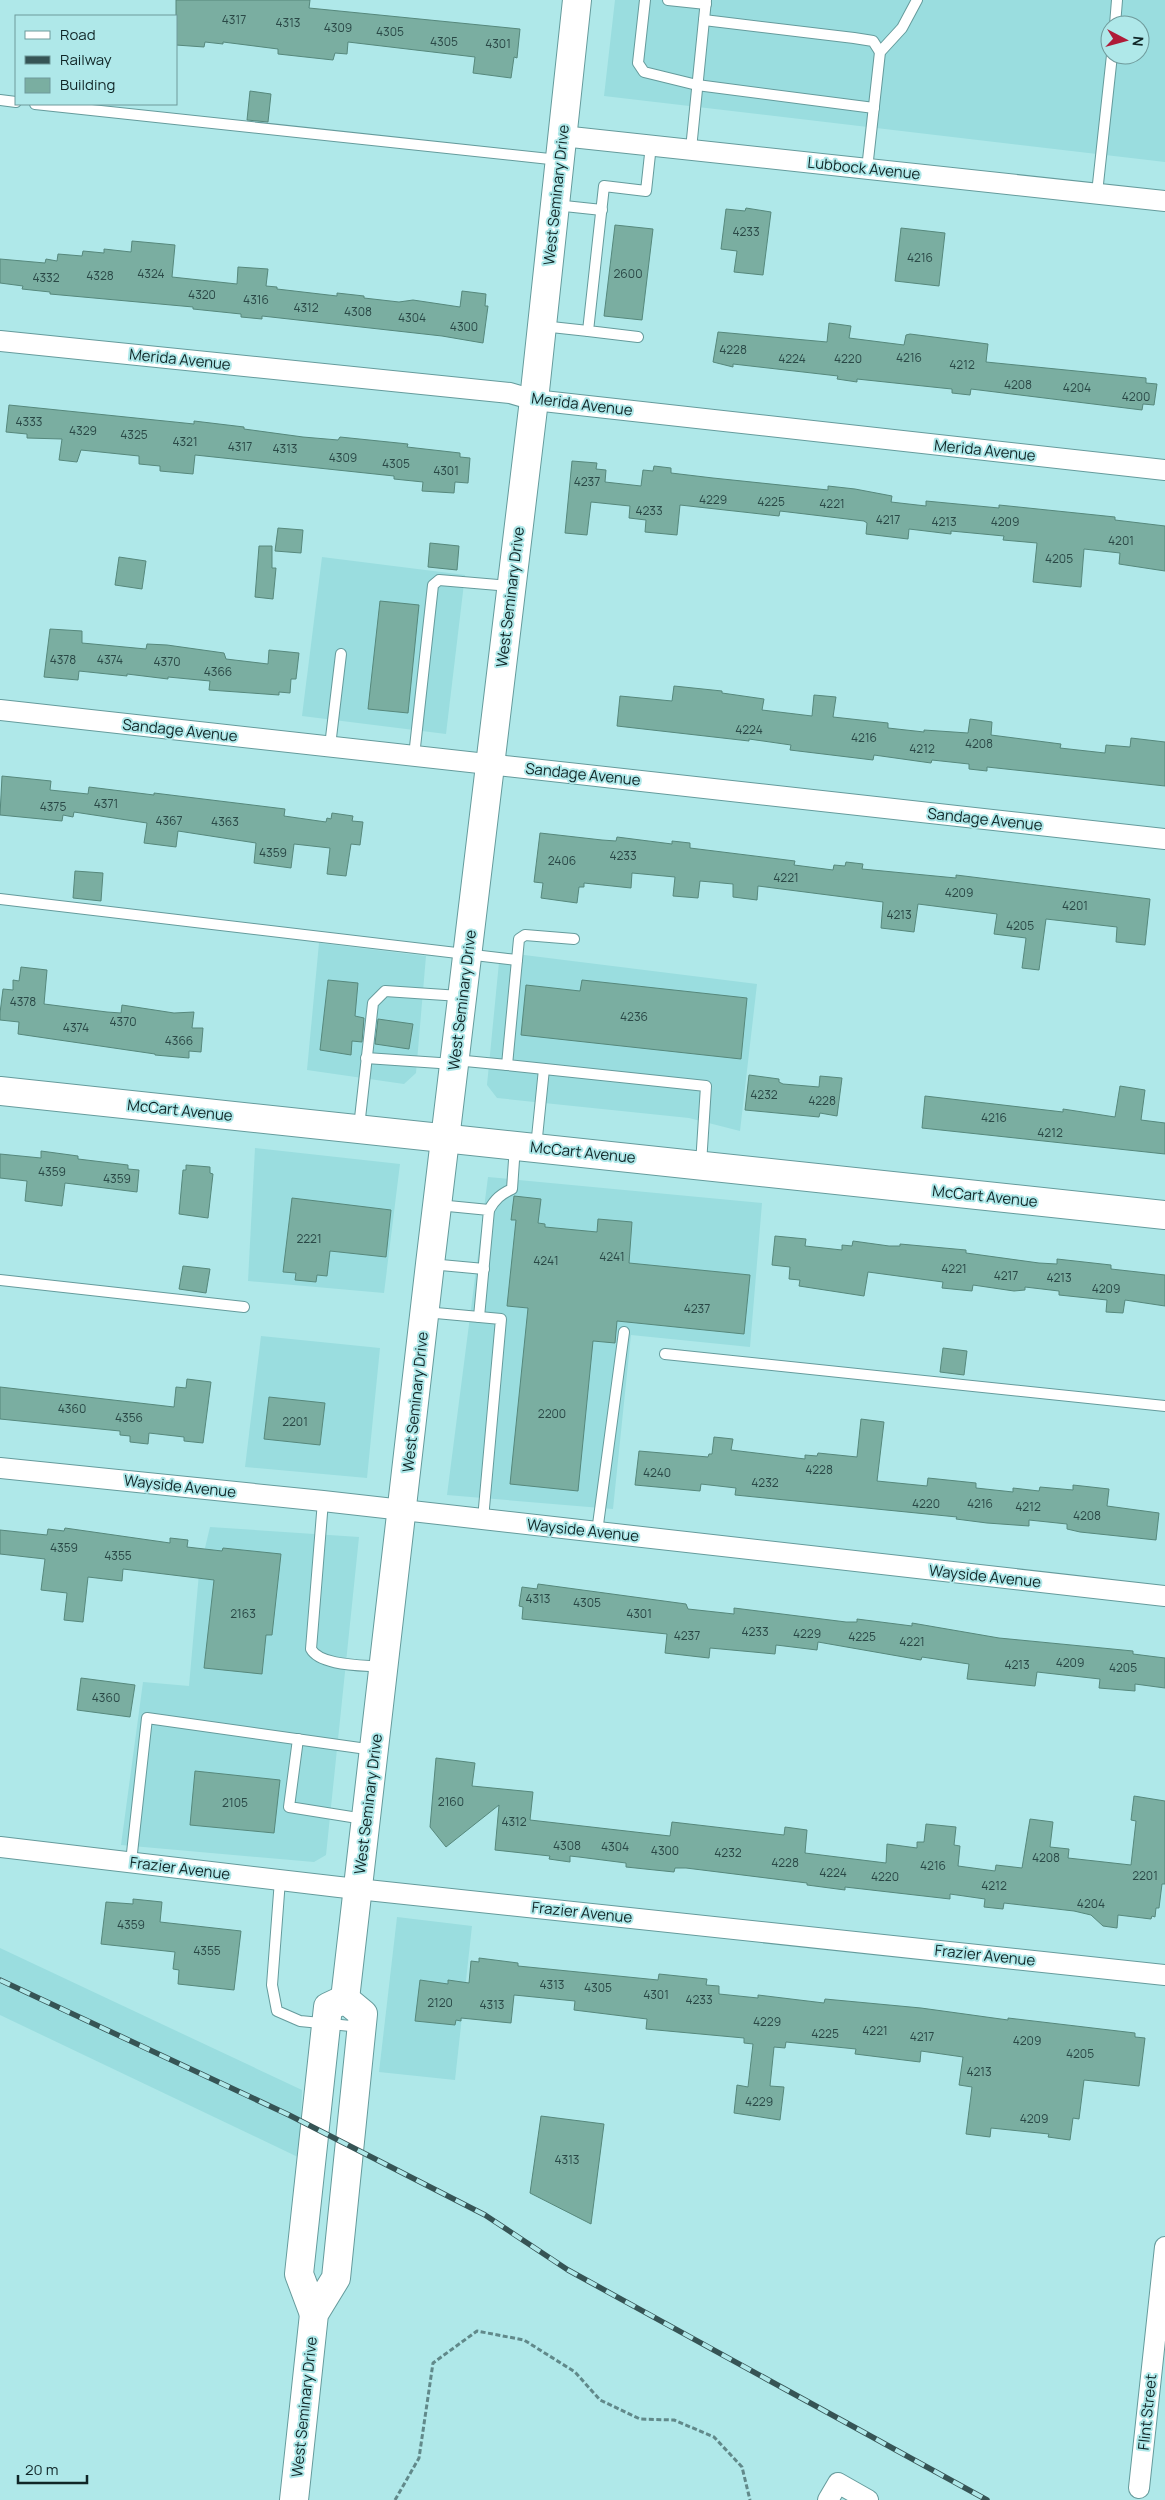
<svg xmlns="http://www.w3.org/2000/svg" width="1165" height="2500" viewBox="0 0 1165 2500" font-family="Manrope,sans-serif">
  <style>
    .built { fill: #9adddf; fill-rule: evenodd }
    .building { fill: #7aaea1; stroke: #56887c }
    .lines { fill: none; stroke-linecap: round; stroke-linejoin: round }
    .lane-casing { stroke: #659b9c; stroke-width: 12 }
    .street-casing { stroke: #659b9c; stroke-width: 22 }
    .secondary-casing { stroke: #659b9c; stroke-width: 30 }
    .path { stroke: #61898a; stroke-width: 3; stroke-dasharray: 5 2.5; stroke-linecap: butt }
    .lane { stroke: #fff; stroke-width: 10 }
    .street { stroke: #fff; stroke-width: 20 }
    .secondary { stroke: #fff; stroke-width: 28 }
    .rail-casing { stroke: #365455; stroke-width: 5.5 }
    .rail { stroke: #afe8e9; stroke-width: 4; stroke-dasharray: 11; stroke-linecap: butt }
    .labels { text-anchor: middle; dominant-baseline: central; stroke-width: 4; stroke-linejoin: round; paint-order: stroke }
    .number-label { font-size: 12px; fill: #2a4846 }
    .street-label { font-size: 15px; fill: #102627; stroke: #afe8e9 }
  </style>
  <rect width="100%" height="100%" fill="#afe8e9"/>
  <g class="built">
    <path d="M 615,0 L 1165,0 L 1165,162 L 604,96 ZM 1110,25 L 1140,25 L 1140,55 L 1110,55 Z"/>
    <polygon points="322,557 465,575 446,734 302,716"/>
    <polygon points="319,943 426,956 416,1073 404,1084 307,1070"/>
    <polygon points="500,952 757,984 740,1131 689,1118 497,1098 487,1085"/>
    <polygon points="255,1148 400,1164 384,1293 248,1281"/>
    <polygon points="488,1177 762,1203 750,1347 631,1335 613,1509 447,1495"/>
    <polygon points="261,1336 380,1348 367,1478 245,1467"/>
    <polygon points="210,1527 359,1537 326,1855 314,1862 121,1845 143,1682 189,1686 199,1573"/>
    <polygon points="397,1917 472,1926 455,2080 379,2072"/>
    <polygon points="0,1948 302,2090 300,2158 0,2015"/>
  </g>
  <g class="building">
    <polygon points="176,0 310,0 309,8 520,29 517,58 514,57 511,78 473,73 475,57 348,42 347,54 335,53 333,60 278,54 278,49 223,42 223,44 205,42 204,47 176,45"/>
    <polygon points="250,91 271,94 268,122 247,120"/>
    <polygon points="746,208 771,212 763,275 734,272 737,251 721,249 726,209 745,211"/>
    <polygon points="615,225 653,229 642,320 604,316"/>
    <polygon points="901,228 945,233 939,286 895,281"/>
    <polygon points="132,241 175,245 172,277 237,284 238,267 268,269 266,286 277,287 277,289 337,296 337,293 364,296 364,298 399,302 413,300 460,307 462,291 486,294 485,306 488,306 483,343 442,336 262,316 262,319 241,317 241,314 193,309 193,307 50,294 50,292 22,289 23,286 0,283 0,259 45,263 46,259 57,261 58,254 82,256 83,251 104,253 104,249 131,252"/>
    <polygon points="829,323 851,326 849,338 904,345 906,335 910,334 988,344 986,362 1146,378 1146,383 1157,384 1154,405 1143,404 1142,410 971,389 970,395 952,393 952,389 942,388 857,379 857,382 837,379 838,376 733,364 733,367 713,362 718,332 827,342"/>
    <polygon points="9,405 194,424 194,421 244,427 244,429 303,437 338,440 340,437 408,444 407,447 460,453 460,457 470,458 468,483 455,482 454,493 422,491 423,482 394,479 394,476 195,455 193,474 160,471 160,466 139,464 139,456 81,450 77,462 59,460 62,439 27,438 27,434 6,432"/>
    <polygon points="572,461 597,463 596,469 606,470 605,482 641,486 643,470 653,471 654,466 671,468 671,473 713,478 828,490 828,486 855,489 892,496 891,502 926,506 926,501 999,508 999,505 1115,517 1115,520 1165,526 1165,571 1119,564 1120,553 1084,549 1081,587 1033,582 1037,543 1003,540 1004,536 951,531 951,534 909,529 908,539 866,534 867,523 864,521 780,511 779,516 680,505 677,535 645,532 646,520 629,518 630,506 591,502 587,535 565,533"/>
    <polygon points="278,528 303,530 301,553 275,551"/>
    <polygon points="430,543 459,546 457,570 428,567"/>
    <polygon points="259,546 272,546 272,568 276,568 273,599 255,597"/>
    <polygon points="119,557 146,561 142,589 115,585"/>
    <polygon points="380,601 419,605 408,713 368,709"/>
    <polygon points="50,629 82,631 82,643 146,649 147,644 167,645 224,653 226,659 268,664 269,650 299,653 296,679 291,679 290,693 279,692 279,695 209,690 210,681 168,677 168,679 127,674 127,676 79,671 78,680 44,677"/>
    <polygon points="674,686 722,691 722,693 764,699 762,710 812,716 814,695 836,697 833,717 888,723 888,728 924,732 924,730 968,733 970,719 992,722 991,735 1061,744 1060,748 1105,753 1106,745 1130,747 1131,738 1165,742 1165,786 987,767 987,771 969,769 969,764 932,760 931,763 874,755 873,760 790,750 791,745 749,739 749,741 617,726 620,696 672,701"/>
    <polygon points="2,776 51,781 50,790 88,794 89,787 154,795 154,793 285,809 284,816 326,822 327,818 331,819 332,813 353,816 352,821 363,822 360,845 351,844 346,876 327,874 330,848 294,844 291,868 254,863 256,843 178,831 176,847 144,843 147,823 74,812 73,817 63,815 62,821 0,815"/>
    <polygon points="540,833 602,840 616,841 617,837 672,844 672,841 690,843 690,848 795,861 794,865 833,870 834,865 845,866 846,862 863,864 862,869 956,878 956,875 1150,899 1145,945 1116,942 1117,927 1046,919 1039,970 1022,968 1026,938 994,934 997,914 918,904 914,932 881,928 883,902 758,886 757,900 733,897 733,884 700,881 698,898 673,896 675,877 632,873 631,888 584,883 584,887 579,887 577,903 541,898 543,883 534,882"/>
    <polygon points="75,871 103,873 101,901 73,898"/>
    <polygon points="21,967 47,970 44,1004 107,1012 121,1013 122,1005 174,1013 194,1012 192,1028 203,1028 201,1052 189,1051 189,1058 155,1055 155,1054 18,1034 19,1022 0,1020 0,1013 3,989 13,990 13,980 19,981"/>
    <polygon points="328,980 358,983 355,1016 364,1018 362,1042 352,1041 351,1055 320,1050"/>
    <polygon points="582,980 747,998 741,1059 521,1035 526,985 580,991"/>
    <polygon points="378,1019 413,1024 409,1049 375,1044"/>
    <polygon points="749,1075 779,1079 779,1082 783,1084 819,1087 820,1076 842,1078 837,1116 820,1113 819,1117 745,1110"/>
    <polygon points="1120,1086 1145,1090 1141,1120 1165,1123 1165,1154 922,1128 925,1096 1063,1112 1063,1109 1115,1117"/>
    <polygon points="41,1151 78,1156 78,1159 128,1165 128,1169 139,1170 137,1192 65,1183 62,1206 25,1201 27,1181 0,1178 0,1154 41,1158"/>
    <polygon points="186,1165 210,1167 210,1173 213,1174 208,1218 179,1214 183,1170 186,1170"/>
    <polygon points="514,1196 541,1199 538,1223 545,1224 545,1227 597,1232 598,1219 632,1222 629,1263 750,1275 744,1334 617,1321 615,1343 593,1341 578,1491 510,1484 528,1308 507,1306 516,1220 511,1220"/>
    <polygon points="292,1198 391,1210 386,1257 330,1251 327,1276 317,1275 316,1282 295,1280 296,1273 283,1272"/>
    <polygon points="775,1236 806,1239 805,1246 842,1250 842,1245 852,1246 853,1241 889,1246 900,1246 900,1244 966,1250 966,1253 1039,1263 1057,1264 1057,1259 1111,1265 1111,1269 1165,1275 1165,1306 1125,1300 1123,1313 1106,1312 1107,1300 1059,1295 1059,1291 1025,1287 1025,1290 1014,1291 973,1285 972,1291 942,1288 943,1282 868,1272 864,1296 799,1286 800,1280 789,1279 790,1267 772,1265"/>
    <polygon points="183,1266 210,1269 206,1293 179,1289"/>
    <polygon points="943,1348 967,1351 964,1375 940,1372"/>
    <polygon points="187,1379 211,1382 203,1443 184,1441 184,1437 149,1433 148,1444 130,1442 130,1436 120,1435 120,1431 0,1419 0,1387 174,1407 176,1387 186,1388"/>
    <polygon points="269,1397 325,1403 320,1445 264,1439"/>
    <polygon points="861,1419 884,1422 877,1481 927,1486 928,1478 976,1483 976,1488 1013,1492 1013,1488 1039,1491 1040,1487 1073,1490 1073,1485 1109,1489 1107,1506 1159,1513 1156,1540 1080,1532 1067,1529 1067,1524 1029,1520 1029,1526 987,1523 956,1519 957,1517 735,1495 736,1488 701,1484 700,1491 635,1485 639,1451 708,1457 709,1454 712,1454 714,1437 733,1439 731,1450 805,1459 805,1455 817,1456 818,1453 857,1457"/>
    <polygon points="65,1528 170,1543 170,1538 188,1540 187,1547 222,1551 223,1548 281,1554 272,1635 266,1635 262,1674 204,1668 214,1580 123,1569 122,1581 88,1577 83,1622 64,1620 67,1593 41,1590 45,1559 0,1554 0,1530 47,1535 48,1529 64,1531"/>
    <polygon points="538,1584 686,1604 688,1609 734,1614 734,1608 846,1622 857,1622 857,1619 912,1626 912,1623 999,1638 1133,1651 1133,1654 1165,1658 1165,1688 1135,1684 1135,1691 1099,1688 1100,1679 1037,1672 1035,1686 967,1679 969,1664 922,1657 921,1660 818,1642 817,1650 776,1645 775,1654 710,1648 709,1658 665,1653 667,1634 522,1619 523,1607 519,1606 522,1587 537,1589"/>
    <polygon points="81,1678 135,1685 130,1717 77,1710"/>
    <polygon points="436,1758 475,1763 472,1786 533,1792 530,1820 670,1836 672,1822 784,1835 785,1827 807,1830 805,1853 886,1863 887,1844 917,1848 917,1842 924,1842 926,1824 956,1827 954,1845 960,1846 958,1866 995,1871 996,1865 1022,1868 1030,1819 1053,1822 1050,1847 1069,1849 1068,1858 1131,1865 1136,1821 1131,1820 1134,1796 1165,1801 1165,1884 1162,1884 1159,1908 1156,1908 1155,1917 1152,1916 1151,1919 1118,1915 1117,1928 1103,1926 1091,1915 1074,1911 1004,1903 1003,1909 984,1907 985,1899 950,1894 950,1899 845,1887 845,1890 807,1885 807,1883 686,1868 675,1868 674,1872 626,1867 626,1863 579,1857 570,1856 570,1862 549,1859 550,1856 495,1850 499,1805 446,1847 430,1827"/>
    <polygon points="195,1771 280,1780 274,1833 190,1825"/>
    <polygon points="133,1899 162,1902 160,1922 241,1931 234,1990 178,1984 179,1970 173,1969 175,1952 101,1944 106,1902 133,1904"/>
    <polygon points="479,1958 518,1963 518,1966 658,1980 659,1974 707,1979 706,1985 719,1986 719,1994 758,1998 758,1995 824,2003 825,1999 921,2008 1008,2020 1008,2018 1135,2033 1135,2037 1145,2038 1139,2086 1084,2080 1079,2119 1073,2118 1070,2140 1048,2137 1049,2134 991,2128 990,2137 966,2134 972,2087 959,2085 963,2057 921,2051 920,2062 855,2054 856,2049 786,2042 785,2048 774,2047 770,2086 784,2087 780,2120 734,2113 737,2085 748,2087 753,2044 744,2043 744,2038 646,2029 647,2019 574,2010 575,2001 514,1995 511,2023 461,2018 461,2021 456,2020 455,2025 415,2021 420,1980 448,1984 448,1980 469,1983 471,1961 479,1962"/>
    <polygon points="541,2116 604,2124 591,2224 530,2193"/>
  </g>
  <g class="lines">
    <defs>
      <g id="lane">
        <polyline points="645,0 638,63 644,72 697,85 874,108"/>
        <polyline points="668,0 706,4"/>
        <polyline points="704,20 854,38 873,41 880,52"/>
        <polyline points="1115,25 1117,0"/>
        <polyline points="0,100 16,102"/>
        <polyline points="35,104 559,160"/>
        <polyline points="691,149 706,0"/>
        <polyline points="867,169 880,52 902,28 917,0"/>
        <polyline points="1097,193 1112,55"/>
        <polyline points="555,205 602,210"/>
        <polyline points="542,326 588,331"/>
        <polyline points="638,337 588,331 604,186 646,191 651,145"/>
        <polyline points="330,746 341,654"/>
        <polyline points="414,756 433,585 439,580 510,586"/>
        <polyline points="0,899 517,960"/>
        <polyline points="574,939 525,935 519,939 507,1065 706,1086 701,1164"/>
        <polyline points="366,1058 454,1064"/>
        <polyline points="455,1060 507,1065"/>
        <polyline points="359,1127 373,1003 385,991 460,996"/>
        <polyline points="536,1147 544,1069"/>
        <polyline points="438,1205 489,1210 479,1317"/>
        <path d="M 489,1210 C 495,1199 501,1194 512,1189 L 515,1146"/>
        <polyline points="430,1264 484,1269"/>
        <polyline points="0,1280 244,1307"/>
        <polyline points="425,1312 501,1319 483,1519"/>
        <polyline points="665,1354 1165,1406"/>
        <path d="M 323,1501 L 311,1649 C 320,1666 363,1665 382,1667"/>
        <polyline points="597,1532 624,1332"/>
        <polyline points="298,1739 289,1807 364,1819"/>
        <polyline points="131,1862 147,1718 374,1750"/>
        <polyline points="280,1880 272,1985 277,2011 300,2021 361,2027"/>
      </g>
      <g id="street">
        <polyline points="562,136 1165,201"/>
        <polyline points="0,341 510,393 534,400 1165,470"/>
        <polyline points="0,710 1165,839"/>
        <polyline points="0,1468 323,1501 1165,1596"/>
        <polyline points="0,1847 339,1887 1165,1975"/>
        <polyline points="1139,2488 1165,2247"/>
        <polyline points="828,2500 838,2483 868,2500"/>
      </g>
      <g id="secondary">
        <polyline points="0,1091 1165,1215"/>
        <polyline points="345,1999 430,1264 534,400 577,0"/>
        <polyline points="314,2314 299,2274 328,2007 345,1999"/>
        <polyline points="294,2500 314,2314 336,2278 363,2014 345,1999"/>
      </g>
    </defs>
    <use href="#lane" class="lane-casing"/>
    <use href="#street" class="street-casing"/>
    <use href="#secondary" class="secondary-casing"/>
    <polyline class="path" points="395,2500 419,2458 433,2363 477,2331 524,2340 575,2372 600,2400 640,2419 674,2420 714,2437 742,2467 750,2500"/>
    <use href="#lane" class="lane"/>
    <use href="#street" class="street"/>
    <use href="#secondary" class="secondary"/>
    <defs>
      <polyline id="rail" points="0,1980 289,2115 485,2215 568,2270 987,2500"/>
    </defs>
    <use href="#rail" class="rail-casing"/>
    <use href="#rail" class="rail"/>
  </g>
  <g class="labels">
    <g class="number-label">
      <text x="234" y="19">4317</text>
      <text x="288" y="22">4313</text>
      <text x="338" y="27">4309</text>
      <text x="390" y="31">4305</text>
      <text x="444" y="41">4305</text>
      <text x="498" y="43">4301</text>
      <text x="746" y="231">4233</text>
      <text x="920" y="257">4216</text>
      <text x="151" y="273">4324</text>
      <text x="628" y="273">2600</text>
      <text x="100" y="275">4328</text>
      <text x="46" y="277">4332</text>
      <text x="202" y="294">4320</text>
      <text x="256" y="299">4316</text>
      <text x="306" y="307">4312</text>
      <text x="358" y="311">4308</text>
      <text x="412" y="317">4304</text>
      <text x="464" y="326">4300</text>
      <text x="733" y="349">4228</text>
      <text x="909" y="357">4216</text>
      <text x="792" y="358">4224</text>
      <text x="848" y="358">4220</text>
      <text x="962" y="364">4212</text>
      <text x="1018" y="384">4208</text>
      <text x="1077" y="387">4204</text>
      <text x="1136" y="396">4200</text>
      <text x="29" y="421">4333</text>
      <text x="83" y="430">4329</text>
      <text x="134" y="434">4325</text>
      <text x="185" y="441">4321</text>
      <text x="240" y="446">4317</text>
      <text x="285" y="448">4313</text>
      <text x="343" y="457">4309</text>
      <text x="396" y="463">4305</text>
      <text x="446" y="470">4301</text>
      <text x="587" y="481">4237</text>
      <text x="713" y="499">4229</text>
      <text x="771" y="501">4225</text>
      <text x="832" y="503">4221</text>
      <text x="649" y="510">4233</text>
      <text x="888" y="519">4217</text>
      <text x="944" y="521">4213</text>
      <text x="1005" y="521">4209</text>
      <text x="1121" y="540">4201</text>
      <text x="1059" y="558">4205</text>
      <text x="63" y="659">4378</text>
      <text x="110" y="659">4374</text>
      <text x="167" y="661">4370</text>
      <text x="218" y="671">4366</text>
      <text x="749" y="729">4224</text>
      <text x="864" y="737">4216</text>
      <text x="979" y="743">4208</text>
      <text x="922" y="748">4212</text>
      <text x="106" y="803">4371</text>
      <text x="53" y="806">4375</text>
      <text x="169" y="820">4367</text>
      <text x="225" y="821">4363</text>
      <text x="273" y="852">4359</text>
      <text x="623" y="855">4233</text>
      <text x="562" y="860">2406</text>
      <text x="786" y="877">4221</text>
      <text x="959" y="892">4209</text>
      <text x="1075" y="905">4201</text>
      <text x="899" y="914">4213</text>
      <text x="1020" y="925">4205</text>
      <text x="23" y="1001">4378</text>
      <text x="634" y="1016">4236</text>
      <text x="123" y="1021">4370</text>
      <text x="76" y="1027">4374</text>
      <text x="179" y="1040">4366</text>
      <text x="764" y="1094">4232</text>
      <text x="822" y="1100">4228</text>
      <text x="994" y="1117">4216</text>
      <text x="1050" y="1132">4212</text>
      <text x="52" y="1171">4359</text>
      <text x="117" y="1178">4359</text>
      <text x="309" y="1238">2221</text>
      <text x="612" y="1256">4241</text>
      <text x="546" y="1260">4241</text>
      <text x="954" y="1268">4221</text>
      <text x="1006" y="1275">4217</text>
      <text x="1059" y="1277">4213</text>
      <text x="1106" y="1288">4209</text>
      <text x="697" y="1308">4237</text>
      <text x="72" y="1408">4360</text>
      <text x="552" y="1413">2200</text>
      <text x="129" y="1417">4356</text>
      <text x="295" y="1421">2201</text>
      <text x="819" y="1469">4228</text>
      <text x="657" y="1472">4240</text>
      <text x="765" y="1482">4232</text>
      <text x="926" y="1503">4220</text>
      <text x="980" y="1503">4216</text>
      <text x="1028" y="1506">4212</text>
      <text x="1087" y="1515">4208</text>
      <text x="64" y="1547">4359</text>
      <text x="118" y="1555">4355</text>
      <text x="538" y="1598">4313</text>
      <text x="587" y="1602">4305</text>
      <text x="243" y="1613">2163</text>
      <text x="639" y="1613">4301</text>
      <text x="755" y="1631">4233</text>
      <text x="807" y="1633">4229</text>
      <text x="687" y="1635">4237</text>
      <text x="862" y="1636">4225</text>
      <text x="912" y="1641">4221</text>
      <text x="1070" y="1662">4209</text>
      <text x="1017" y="1664">4213</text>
      <text x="1123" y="1667">4205</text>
      <text x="106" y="1697">4360</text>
      <text x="451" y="1801">2160</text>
      <text x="235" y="1802">2105</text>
      <text x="514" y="1821">4312</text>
      <text x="567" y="1845">4308</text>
      <text x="615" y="1846">4304</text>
      <text x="665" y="1850">4300</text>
      <text x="728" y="1852">4232</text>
      <text x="1046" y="1857">4208</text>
      <text x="785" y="1862">4228</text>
      <text x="933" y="1865">4216</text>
      <text x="833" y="1872">4224</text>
      <text x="1145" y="1875">2201</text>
      <text x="885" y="1876">4220</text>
      <text x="994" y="1885">4212</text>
      <text x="1091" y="1903">4204</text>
      <text x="131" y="1924">4359</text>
      <text x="207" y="1950">4355</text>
      <text x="552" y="1984">4313</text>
      <text x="598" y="1987">4305</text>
      <text x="656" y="1994">4301</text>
      <text x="699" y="1999">4233</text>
      <text x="440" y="2002">2120</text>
      <text x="492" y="2004">4313</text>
      <text x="767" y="2021">4229</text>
      <text x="875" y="2030">4221</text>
      <text x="825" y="2033">4225</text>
      <text x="922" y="2036">4217</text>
      <text x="1027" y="2040">4209</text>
      <text x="1080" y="2053">4205</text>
      <text x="979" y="2071">4213</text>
      <text x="759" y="2101">4229</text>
      <text x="1034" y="2118">4209</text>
      <text x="567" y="2159">4313</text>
    </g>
    <g class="street-label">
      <text transform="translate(864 168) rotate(6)">Lubbock Avenue</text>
      <text transform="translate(556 195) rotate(-84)">West Seminary Drive</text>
      <text transform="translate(180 359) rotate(6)">Merida Avenue</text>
      <text transform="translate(582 404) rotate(7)">Merida Avenue</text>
      <text transform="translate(985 450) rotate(6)">Merida Avenue</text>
      <text transform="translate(510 597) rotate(-83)">West Seminary Drive</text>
      <text transform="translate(180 730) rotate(6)">Sandage Avenue</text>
      <text transform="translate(583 774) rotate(6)">Sandage Avenue</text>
      <text transform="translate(985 819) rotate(6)">Sandage Avenue</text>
      <text transform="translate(462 1000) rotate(-83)">West Seminary Drive</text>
      <text transform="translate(180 1110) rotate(6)">McCart Avenue</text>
      <text transform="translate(583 1152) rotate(6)">McCart Avenue</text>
      <text transform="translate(985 1196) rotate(6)">McCart Avenue</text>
      <text transform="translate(415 1402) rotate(-84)">West Seminary Drive</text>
      <text transform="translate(180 1486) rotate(6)">Wayside Avenue</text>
      <text transform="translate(583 1530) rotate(6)">Wayside Avenue</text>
      <text transform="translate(985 1576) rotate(6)">Wayside Avenue</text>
      <text transform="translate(368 1804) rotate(-83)">West Seminary Drive</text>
      <text transform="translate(180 1868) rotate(7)">Frazier Avenue</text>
      <text transform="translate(582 1912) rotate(6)">Frazier Avenue</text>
      <text transform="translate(985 1955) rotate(6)">Frazier Avenue</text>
      <text transform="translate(304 2407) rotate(-84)">West Seminary Drive</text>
      <text transform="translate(1147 2412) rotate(-84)">Flint Street</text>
    </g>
  </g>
  <rect x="15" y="15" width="162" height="90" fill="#afe8e9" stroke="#6f9a9b"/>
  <rect x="25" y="31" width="25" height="8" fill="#ffffff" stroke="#6f9a9b"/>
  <text x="60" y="40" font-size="15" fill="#102627">Road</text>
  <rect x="25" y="56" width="25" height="8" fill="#365455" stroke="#6f9a9b"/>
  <text x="60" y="65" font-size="15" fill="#102627">Railway</text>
  <rect x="25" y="78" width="25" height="15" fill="#7aaea1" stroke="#6f9a9b"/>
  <text x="60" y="90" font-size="15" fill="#102627">Building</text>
  <g transform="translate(1125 40) rotate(96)"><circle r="24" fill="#afe8e9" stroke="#6f9a9b"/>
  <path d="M0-4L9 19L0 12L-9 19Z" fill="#af1b38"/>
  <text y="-8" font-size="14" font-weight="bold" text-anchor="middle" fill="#102627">N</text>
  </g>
  <path d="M18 2475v8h69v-8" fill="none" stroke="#102627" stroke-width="2.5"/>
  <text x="25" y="2475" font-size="15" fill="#102627" stroke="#afe8e9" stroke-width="4" paint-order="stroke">20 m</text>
</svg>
